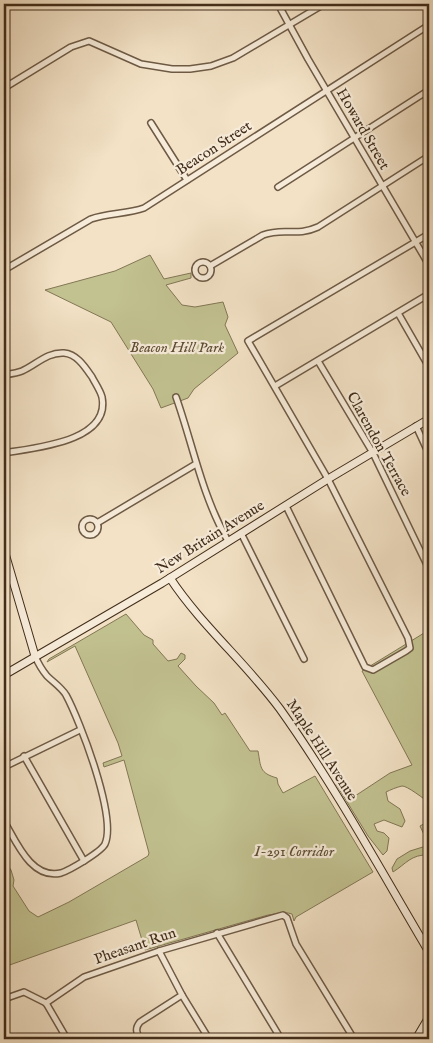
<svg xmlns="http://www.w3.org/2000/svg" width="433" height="1043" viewBox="0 0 433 1043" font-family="'IM FELL English',serif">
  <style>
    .green { fill: #c2c190; stroke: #827755 }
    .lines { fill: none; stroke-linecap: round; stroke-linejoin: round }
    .street-casing { stroke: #6e5a45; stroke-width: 8 }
    .secondary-casing { stroke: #422d1a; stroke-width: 9 }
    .street { stroke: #f7ecda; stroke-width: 5 }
    .secondary { stroke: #f7ecda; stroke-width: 7 }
    .labels { text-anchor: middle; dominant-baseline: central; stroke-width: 4.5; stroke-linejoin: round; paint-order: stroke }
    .street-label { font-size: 15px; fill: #422d1a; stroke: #f7ecda }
    .park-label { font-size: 15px; font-style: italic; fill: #5c4b32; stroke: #f7ecda }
  </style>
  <rect width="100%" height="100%" fill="#f3e2c6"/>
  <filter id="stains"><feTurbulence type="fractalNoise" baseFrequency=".004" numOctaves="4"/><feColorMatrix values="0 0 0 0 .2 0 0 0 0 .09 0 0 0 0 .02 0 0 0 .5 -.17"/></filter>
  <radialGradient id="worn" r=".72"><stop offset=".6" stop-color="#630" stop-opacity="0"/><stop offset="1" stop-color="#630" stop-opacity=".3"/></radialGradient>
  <g class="green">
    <polygon points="150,255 164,279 191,273 191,278 166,285 182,305 195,307 223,302 228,317 225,325 238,353 194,389 188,398 161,408 153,389 111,322 45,290 115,271"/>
    <path d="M 126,614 L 144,635 L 153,640 L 153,644 L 168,661 L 177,659 L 181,653 L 185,655 L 185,659 L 178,666 L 196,686 L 214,703 L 222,715 L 225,713 L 250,751 L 258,751 C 261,767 259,773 277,778 L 278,784 L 283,793 L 315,776 L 373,872 L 296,917 L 294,921 L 292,914 C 283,911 277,914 268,915 L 145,950 L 136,920 L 4,967 L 4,860 L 11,870 L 14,880 L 13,886 L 29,911 L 38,917 L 69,902 L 148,856 L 149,853 L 124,760 L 104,767 L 103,763 L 122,756 L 118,743 L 75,646 L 47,662 L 49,659 Z"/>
    <path d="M 429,630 L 429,633 L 423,637 L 429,648 L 429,803 C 426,800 406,785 402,786 C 397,787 390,790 386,792 L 388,801 L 400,809 L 405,821 L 402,827 L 384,820 L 374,824 L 377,831 L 384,833 L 389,838 L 387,851 L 383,855 L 368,836 L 336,784 L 339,782 L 348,796 L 355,796 L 390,773 L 412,765 L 362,671 Z"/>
    <path d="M 429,821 L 429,855 C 411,854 406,864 393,872 L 392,868 L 397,859 L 410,851 L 426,846 L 427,841 L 420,826 Z"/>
  </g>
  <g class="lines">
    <defs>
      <g id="street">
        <polyline points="278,4 308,59 429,265"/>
        <polyline points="4,88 71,47 89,41 141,64 172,69 190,69 211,66 233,58 324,4"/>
        <polyline points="151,123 187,180"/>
        <polyline points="278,187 429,90"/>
        <circle cx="203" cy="270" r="8"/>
        <path d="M 210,266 L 263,235 C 284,227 296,237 318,227 L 429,156"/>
        <path d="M 4,270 L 91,219 C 108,213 127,214 144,208 L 429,25"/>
        <polyline points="398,313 429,367"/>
        <polyline points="318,361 373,453 429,569"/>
        <path d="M 4,375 C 10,374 17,373 22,371 C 36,365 47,352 64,353 C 77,354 85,367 92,377 C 95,383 100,390 102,397 C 111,442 33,448 4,453"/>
        <polyline points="275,386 429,294"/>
        <path d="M 176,397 C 193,445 202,496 228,541"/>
        <polyline points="416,426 429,454"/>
        <polyline points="286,506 365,667 373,670 406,651 410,648 408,638 328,479 248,341 429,234"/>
        <circle cx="90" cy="527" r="8"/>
        <polyline points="97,523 196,464"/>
        <polyline points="241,533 304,659"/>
        <polyline points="24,756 84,861"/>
        <polyline points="4,767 80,730"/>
        <path d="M 4,821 C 16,841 31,880 61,873 C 70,870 101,852 105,844 C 117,817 80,721 66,695 C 61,687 53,682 47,676 C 42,670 38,663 35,656"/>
        <polyline points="217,933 281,1039"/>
        <polyline points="159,951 182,995 209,1039"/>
        <polyline points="4,999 24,992 46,1003"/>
        <polyline points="46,1003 84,977 159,951 283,915 287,918 296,944 354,1039"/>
        <polyline points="46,1003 67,1039"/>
        <path d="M 140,1039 C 136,1032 135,1028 140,1022 L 182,995"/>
      </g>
      <g id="secondary">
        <polyline points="4,550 35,656"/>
        <path d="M 170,578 C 201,625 246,663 280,709 C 335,786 381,871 429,952"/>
        <polyline points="4,675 162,583 328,479 429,419"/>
        <polyline points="416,1039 429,1017"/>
      </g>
    </defs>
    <use href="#street" class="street-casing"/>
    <use href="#secondary" class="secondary-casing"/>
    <use href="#street" class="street"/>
    <use href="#secondary" class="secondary"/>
  </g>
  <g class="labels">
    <g class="street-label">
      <text transform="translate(363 129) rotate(60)">Howard Street</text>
      <text transform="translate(214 148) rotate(-33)">Beacon Street</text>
      <text transform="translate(379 444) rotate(61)">Clarendon Terrace</text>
      <text transform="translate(210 537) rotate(-32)">New Britain Avenue</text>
      <text transform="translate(322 750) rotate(57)">Maple Hill Avenue</text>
      <text transform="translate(135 946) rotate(-19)">Pheasant Run</text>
    </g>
    <g class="park-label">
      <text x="177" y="347">Beacon Hill Park</text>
      <text x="294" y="851">I-291 Corridor</text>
    </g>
  </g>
  <rect width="433" height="1043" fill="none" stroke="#f3e2c6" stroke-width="20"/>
  <rect x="5" y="5" width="423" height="1033" fill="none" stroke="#422d1a" stroke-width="2.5"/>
  <rect x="10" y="10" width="413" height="1023" fill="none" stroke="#422d1a"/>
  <rect width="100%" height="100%" filter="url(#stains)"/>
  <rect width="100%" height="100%" fill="url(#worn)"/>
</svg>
